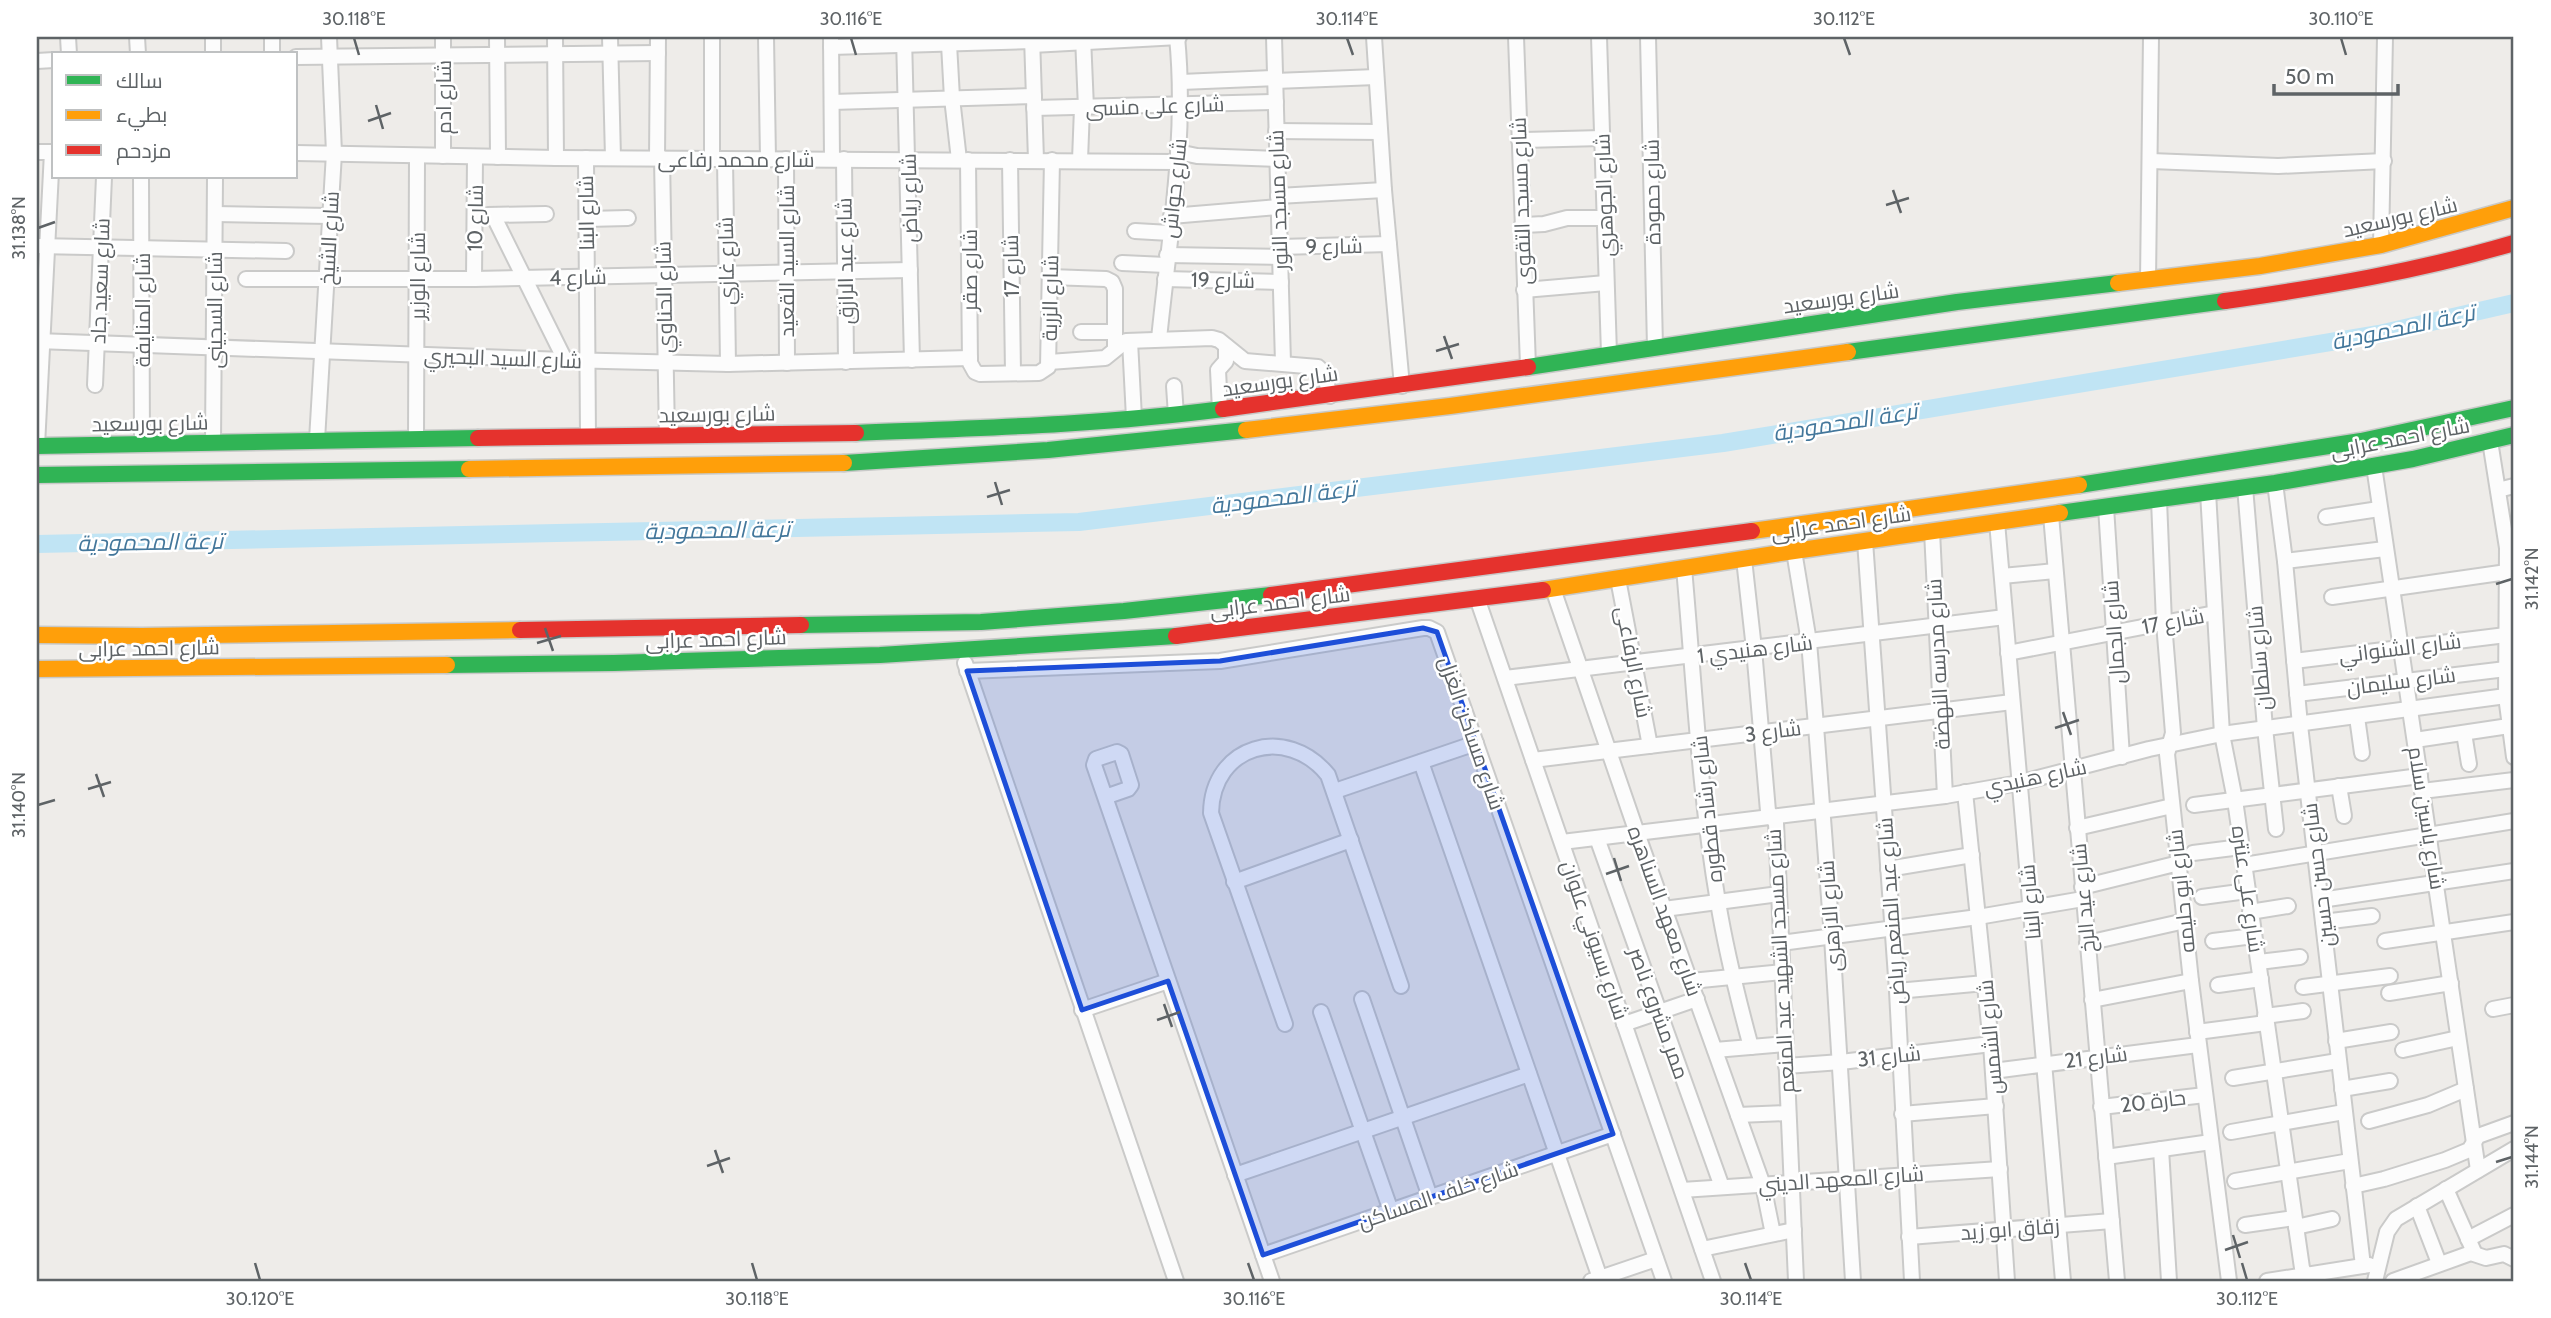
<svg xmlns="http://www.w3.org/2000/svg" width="2551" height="1318" viewBox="0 0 2551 1318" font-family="Cabin,Cairo,sans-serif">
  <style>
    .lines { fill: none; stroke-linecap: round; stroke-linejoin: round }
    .canal { stroke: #c0e4f4; stroke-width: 18 }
    .street-casing { stroke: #cacac9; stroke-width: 18 }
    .fast-casing { stroke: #c8c9c8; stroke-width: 19 }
    .slow-casing { stroke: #c8c9c8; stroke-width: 19 }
    .jam-casing { stroke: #c8c9c8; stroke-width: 19 }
    .street { stroke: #fcfcfc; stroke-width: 14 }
    .fast { stroke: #30b455; stroke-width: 16 }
    .slow { stroke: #ff9f0a; stroke-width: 16 }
    .jam { stroke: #e5322d; stroke-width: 16 }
    .marked { fill: #1d4ed8; fill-opacity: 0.2; stroke: #1d4ed8; stroke-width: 5; stroke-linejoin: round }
    .ticks { fill: none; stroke: #5e6366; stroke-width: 2.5 }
    .labels { text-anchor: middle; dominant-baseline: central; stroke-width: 5; stroke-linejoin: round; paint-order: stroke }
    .street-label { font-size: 21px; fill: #5e6366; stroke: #fff }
    .water-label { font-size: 23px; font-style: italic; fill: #43779b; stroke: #fff }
    .neatline { fill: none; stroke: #5e6366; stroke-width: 2.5 }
    .ticks-label { font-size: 18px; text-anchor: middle; fill: #5e6366 }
  </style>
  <rect width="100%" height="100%" fill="#eeece9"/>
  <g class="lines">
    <polyline class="canal" points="37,544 1079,522 1723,443 2379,334 2514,303"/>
    <defs>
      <g id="street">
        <polyline points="68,37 69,54"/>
        <polyline points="137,37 138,54"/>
        <polyline points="213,37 213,54"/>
        <polyline points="272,37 272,54"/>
        <polyline points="443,37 443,156"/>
        <polyline points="497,37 498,157"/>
        <polyline points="555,37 556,158"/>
        <polyline points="610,37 613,158"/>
        <polyline points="712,37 712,159"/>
        <polyline points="766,37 768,159"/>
        <polyline points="904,37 912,360"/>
        <polyline points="1032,37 1036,160"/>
        <polyline points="1083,37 1086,108"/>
        <polyline points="1274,37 1283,363"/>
        <polyline points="1374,37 1384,190 1402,386"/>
        <polyline points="1516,37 1528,366"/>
        <polyline points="1599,37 1609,354"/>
        <polyline points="1648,37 1655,347"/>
        <polyline points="831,38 832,159"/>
        <polyline points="949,44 952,98 959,160"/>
        <polyline points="1032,45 1179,37"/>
        <polyline points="831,47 1032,41"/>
        <polyline points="296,57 658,53"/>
        <polyline points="37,61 54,60"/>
        <polyline points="1275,81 1376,77"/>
        <polyline points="1181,82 1275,78"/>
        <polyline points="832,102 1034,96"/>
        <polyline points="1034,108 1276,102"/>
        <polyline points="1276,131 1380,132"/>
        <polyline points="1519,140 1602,138"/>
        <polyline points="37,152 54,152"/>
        <polyline points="1178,152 1197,156 1277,159"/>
        <polyline points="296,153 556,158 1177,162"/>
        <polyline points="586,158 588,437"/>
        <polyline points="657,158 658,37"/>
        <polyline points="662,158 667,436"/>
        <polyline points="725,159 728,364"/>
        <polyline points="786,159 787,363"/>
        <polyline points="844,159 846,362"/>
        <polyline points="968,160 970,363 975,372 980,374 1039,373 1048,367 1052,160"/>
        <polyline points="1010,160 1013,373"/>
        <polyline points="1080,160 1082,108"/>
        <polyline points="2151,161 2278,166 2384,161"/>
        <polyline points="141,177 142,444"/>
        <polyline points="1278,196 1384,190"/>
        <polyline points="215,214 330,216"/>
        <polyline points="488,215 546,214"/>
        <polyline points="493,215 565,360"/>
        <polyline points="1171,216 1279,207"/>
        <polyline points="587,219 628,218"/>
        <polyline points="1522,225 1544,224 1567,218 1604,218"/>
        <polyline points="1135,231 1170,233"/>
        <polyline points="2381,245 2385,37"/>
        <polyline points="37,246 286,251"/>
        <polyline points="1280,247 1389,244"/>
        <polyline points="1167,255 1280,257"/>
        <polyline points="1122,263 1166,265"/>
        <polyline points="1050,277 1106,279 1112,282 1115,289 1115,349"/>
        <polyline points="246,279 474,279 910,270"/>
        <polyline points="474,279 475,157"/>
        <polyline points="1165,279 1281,282"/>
        <polyline points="2148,280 2151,37"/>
        <polyline points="1524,290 1606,283"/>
        <polyline points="1081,332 1115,332"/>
        <path d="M 1159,339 C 1169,239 1187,137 1177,37"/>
        <polyline points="37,341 565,360 728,364 970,358"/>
        <polyline points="1130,341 1134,418"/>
        <polyline points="1049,362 1105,358 1126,341 1212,338 1219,340 1245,361 1318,367 1324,373 1330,396"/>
        <polyline points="95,385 104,177"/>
        <polyline points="1174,386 1176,415"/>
        <polyline points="1220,410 1218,370 1226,361 1226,346"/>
        <polyline points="416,439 417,156"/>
        <polyline points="317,440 334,153 329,37"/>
        <polyline points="2490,441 2507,548 2506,696 2514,757"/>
        <polyline points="213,442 215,177"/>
        <polyline points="37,446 52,152"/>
        <polyline points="2374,466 2478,1170"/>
        <polyline points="2275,483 2285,561 2300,725 2363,1266"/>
        <polyline points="2245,487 2265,728 2276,829"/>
        <polyline points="2498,490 2514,486"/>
        <polyline points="2208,492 2222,734 2235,800 2302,1268 2309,1281"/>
        <polyline points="2159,500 2164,623 2173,733 2167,754 2191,981 2229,1281"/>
        <polyline points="2106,507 2122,757"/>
        <polyline points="2051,515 2117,1281"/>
        <polyline points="2326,517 2379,509"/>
        <polyline points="1997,522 2063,1281"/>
        <polyline points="1932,531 1945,796"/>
        <polyline points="1865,541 1897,991 1912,1281"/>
        <polyline points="1794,551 1809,642 1816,726 1832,937 1853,1281"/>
        <polyline points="1744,559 1754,649 1768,811 1776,823 1796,1281"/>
        <polyline points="2285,561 2385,549"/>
        <path d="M 1684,568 C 1694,679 1699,792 1718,902 C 1726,951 1738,999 1751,1047"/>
        <polyline points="2002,576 2055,571"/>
        <polyline points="1618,579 1650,746"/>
        <polyline points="1553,589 1637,833 1763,1185 1773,1234"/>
        <polyline points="2332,597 2507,572"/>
        <polyline points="1477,598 1713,1281"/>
        <polyline points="2008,653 2215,613"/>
        <polyline points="2294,661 2506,635"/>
        <polyline points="965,663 1176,1281"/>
        <polyline points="967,671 1220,661 1423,628 1429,628 1437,632 1664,1281"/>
        <polyline points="1505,678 2005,617"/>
        <polyline points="2297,694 2506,669"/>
        <polyline points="2357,717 2362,753"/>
        <polyline points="2464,733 2469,764"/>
        <polyline points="2415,740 2509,726"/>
        <polyline points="1533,760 2012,702"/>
        <polyline points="1421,762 1601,1281"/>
        <polyline points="2339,786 2344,816"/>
        <polyline points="1335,791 1476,743"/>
        <polyline points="2422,791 2514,780"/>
        <polyline points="1965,792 1991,1044 2007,1281"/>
        <polyline points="1105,797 1128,789 1131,785 1121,754 1117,752 1096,759 1094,765 1272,1281"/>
        <polyline points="2194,805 2420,776"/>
        <polyline points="2077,828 2172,806"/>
        <polyline points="1597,838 1722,1187"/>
        <polyline points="1562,842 1945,796 2019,783 2149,749 2222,734 2506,696 2514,692"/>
        <polyline points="2193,853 2241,847"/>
        <polyline points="2244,865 2514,821"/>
        <polyline points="1888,869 1972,855"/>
        <polyline points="1234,882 1351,840"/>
        <polyline points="2082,887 2179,863"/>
        <polyline points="2202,897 2247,891"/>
        <polyline points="2321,900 2514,871"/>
        <polyline points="1664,909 1779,894"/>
        <polyline points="2250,912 2288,906"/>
        <polyline points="2323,922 2372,916"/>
        <polyline points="2213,941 2254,936"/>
        <polyline points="2385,941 2514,922"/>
        <polyline points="1781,943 1978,917 2083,899"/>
        <polyline points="2087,943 2185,921"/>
        <polyline points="2259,962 2300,957"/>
        <polyline points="1691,981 1782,972"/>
        <polyline points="2218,985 2261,979"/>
        <polyline points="2303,987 2390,976"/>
        <polyline points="1897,991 1985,983"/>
        <polyline points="2389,993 2451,983"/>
        <polyline points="1362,999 1430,1197"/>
        <polyline points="2092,1000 2191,981"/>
        <polyline points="2493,1009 2514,1005"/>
        <polyline points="1082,1010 1168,981"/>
        <polyline points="1321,1012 1391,1211"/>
        <polyline points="2265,1016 2303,1011"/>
        <path d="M 1285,1024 L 1211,813 C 1212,745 1287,724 1328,775 L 1401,986"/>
        <polyline points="1624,1024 1697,999"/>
        <polyline points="2197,1032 2266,1023"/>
        <polyline points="2336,1041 2391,1032"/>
        <polyline points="1715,1050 1785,1044"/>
        <polyline points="2403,1050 2458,1038"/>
        <polyline points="1786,1066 1841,1062 1991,1044"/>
        <polyline points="1993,1071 2198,1045"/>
        <polyline points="2233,1078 2338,1061"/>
        <polyline points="2342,1089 2390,1081"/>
        <polyline points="2101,1107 2205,1095"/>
        <polyline points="1902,1114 1996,1106"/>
        <polyline points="1738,1115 1788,1113"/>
        <polyline points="2369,1121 2428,1105 2466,1089"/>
        <polyline points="2231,1132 2344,1112"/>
        <polyline points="2161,1149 2169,1281"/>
        <polyline points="2106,1157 2211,1142"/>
        <polyline points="1235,1175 1529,1074"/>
        <polyline points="2235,1181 2350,1161"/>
        <polyline points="2353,1186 2384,1179 2445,1160 2469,1150 2478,1136 2514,1123"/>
        <polyline points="2446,1189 2474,1252"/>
        <polyline points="1682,1190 2000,1169"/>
        <polyline points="2417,1206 2439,1263"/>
        <polyline points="2245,1225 2294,1218"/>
        <polyline points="2296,1227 2332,1219"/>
        <polyline points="1909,1237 2112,1221"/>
        <polyline points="2468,1239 2514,1215"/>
        <polyline points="1702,1249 1794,1230"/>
        <polyline points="1263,1255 1613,1134"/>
        <polyline points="1591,1281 1656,1259"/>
        <polyline points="2267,1281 2369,1265"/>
        <polyline points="2375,1281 2387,1232 2396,1219 2514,1149"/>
        <polyline points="2393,1281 2471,1253 2486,1258 2504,1254 2514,1259"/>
      </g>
      <g id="fast">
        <polyline points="1848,352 2225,301"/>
        <polyline points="1528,367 1957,302 2118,283"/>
        <path d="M 856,433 C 979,428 1101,425 1223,409"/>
        <polyline points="37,446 478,438"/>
        <polyline points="844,463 1048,450 1246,430"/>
        <polyline points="37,475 469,469"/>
        <polyline points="2079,485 2361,441 2514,408"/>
        <polyline points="2060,513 2275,483 2413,459 2514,435"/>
        <polyline points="801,625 981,622 1124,611 1271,595"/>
        <polyline points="447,665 614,663 880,655 1176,636"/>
      </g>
      <g id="slow">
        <polyline points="2118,283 2260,266 2381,245 2514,208"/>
        <polyline points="1246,430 1450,406 1848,352"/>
        <polyline points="469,469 844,463"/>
        <polyline points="1752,531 2079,485"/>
        <polyline points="1543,590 1794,551 2060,513"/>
        <polyline points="37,635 142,636 520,630"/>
        <polyline points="37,669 447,665"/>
      </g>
      <g id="jam">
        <path d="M 2225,301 C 2323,287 2419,271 2514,243"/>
        <polyline points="1223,409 1528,367"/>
        <polyline points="478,438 856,433"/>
        <polyline points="1271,595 1752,531"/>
        <polyline points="520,630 801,625"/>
        <polyline points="1176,636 1543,590"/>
      </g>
    </defs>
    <use href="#street" class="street-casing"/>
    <use href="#fast" class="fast-casing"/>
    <use href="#slow" class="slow-casing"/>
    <use href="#jam" class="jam-casing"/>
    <use href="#street" class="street"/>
    <use href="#fast" class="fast"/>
    <use href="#slow" class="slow"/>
    <use href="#jam" class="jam"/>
  </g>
  <path class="marked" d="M 1423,628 L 1437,632 L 1613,1134 L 1263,1255 L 1168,981 L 1082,1010 L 967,671 L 1220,661 Z"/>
  <path class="ticks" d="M 354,38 L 359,55M 851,38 L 856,55M 1347,38 L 1353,55M 1844,38 L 1850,55M 2341,38 L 2346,55M 376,105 L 383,129M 368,121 L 391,113M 1893,190 L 1901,213M 1886,205 L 1909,198M 38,228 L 55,222M 1444,336 L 1452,359M 1436,351 L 1459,344M 995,482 L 1002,505M 987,497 L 1010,490M 2496,584 L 2512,579M 545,628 L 553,651M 537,643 L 561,636M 2063,712 L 2071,735M 2055,728 L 2079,720M 96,774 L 104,797M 88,789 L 111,782M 38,805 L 55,800M 1614,858 L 1621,881M 1606,874 L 1629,866M 1164,1004 L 1172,1027M 1157,1020 L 1180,1012M 715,1150 L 723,1173M 2496,1162 L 2512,1157M 707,1166 L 730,1158M 2233,1235 L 2240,1258M 2225,1250 L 2248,1242M 255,1263 L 260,1280M 752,1263 L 757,1280M 1248,1263 L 1254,1280M 1745,1263 L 1751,1280M 2242,1263 L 2247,1280"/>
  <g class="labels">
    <g class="street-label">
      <text transform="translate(443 97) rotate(-90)">شارع ادم</text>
      <text transform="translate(1155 106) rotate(-2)">شارع على منسى</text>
      <text x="736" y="159">شارع محمد رفاعى</text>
      <text transform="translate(1174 188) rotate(-84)">شارع حواش</text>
      <text transform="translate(1652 192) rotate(-91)">شارع حمودة</text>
      <text transform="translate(1604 195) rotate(-92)">شارع الجوهري</text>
      <text transform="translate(909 198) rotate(-91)">شارع رياض</text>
      <text transform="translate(1278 200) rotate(-92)">شارع مسجد النور</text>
      <text transform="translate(1521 201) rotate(-92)">شارع مسجد التقوى</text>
      <text transform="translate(586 213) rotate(-91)">شارع البنا</text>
      <text transform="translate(2400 217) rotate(-13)">شارع بورسعيد</text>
      <text transform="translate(475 218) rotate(-89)">شارع 10</text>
      <text transform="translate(329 238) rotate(-87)">شارع الشيخ</text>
      <text transform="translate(1334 246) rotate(-1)">شارع 9</text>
      <text transform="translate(726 261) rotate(-91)">شارع غازي</text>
      <text transform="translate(786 261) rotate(-90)">شارع السيد القعيد</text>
      <text transform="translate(845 261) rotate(-91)">شارع عبد الرازق</text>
      <text transform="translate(1011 266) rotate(-91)">شارع 17</text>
      <text transform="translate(969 270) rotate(-90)">شارع صقر</text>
      <text transform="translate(417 276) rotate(-90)">شارع الوزير</text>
      <text transform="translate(578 277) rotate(-1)">شارع 4</text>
      <text transform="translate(1223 280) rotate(1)">شارع 19</text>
      <text transform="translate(100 281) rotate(-88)">شارع سعيد جاد</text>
      <text transform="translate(664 297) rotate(-91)">شارع الحناوي</text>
      <text transform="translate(1050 298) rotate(-89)">شارع الزربة</text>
      <text transform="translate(1841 298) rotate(-8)">شارع بورسعيد</text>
      <text transform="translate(142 310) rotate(-90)">شارع المنايفة</text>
      <text transform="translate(214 310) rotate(-90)">شارع السجينى</text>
      <text transform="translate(503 358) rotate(2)">شارع السيد البحيري</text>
      <text transform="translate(1280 381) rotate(-8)">شارع بورسعيد</text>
      <text transform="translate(717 414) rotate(-1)">شارع بورسعيد</text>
      <text transform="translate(150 423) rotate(-1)">شارع بورسعيد</text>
      <text transform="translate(2400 438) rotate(-11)">شارع احمد عرابى</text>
      <text transform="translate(1841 523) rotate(-8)">شارع احمد عرابى</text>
      <text transform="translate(1280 602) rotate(-7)">شارع احمد عرابى</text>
      <text transform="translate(2173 621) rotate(-11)">شارع 17</text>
      <text transform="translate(2114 632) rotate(-94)">شارع الجمال</text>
      <text transform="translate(716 639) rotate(-2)">شارع احمد عرابى</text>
      <text transform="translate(149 648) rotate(-1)">شارع احمد عرابى</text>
      <text transform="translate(2400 648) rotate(-7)">شارع الشنواني</text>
      <text transform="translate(1755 649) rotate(-7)">شارع هنيدي 1</text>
      <text transform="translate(2259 658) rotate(-95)">شارع سلطان</text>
      <text transform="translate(1634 662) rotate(79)">شارع الرفاعى</text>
      <text transform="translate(1938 664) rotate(-93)">شارع مدرسه النهضة</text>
      <text transform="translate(2401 681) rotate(-7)">شارع سليمان</text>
      <text transform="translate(1773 731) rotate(-7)">شارع 3</text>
      <text transform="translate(1472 733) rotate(71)">شارع مساكن الغزل</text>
      <text transform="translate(2035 777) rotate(-12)">شارع هنيدي</text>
      <text transform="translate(1707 809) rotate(-96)">شارع رشاد قطوره</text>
      <text transform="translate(2427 818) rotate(81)">شارع ياسين سلام</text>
      <text transform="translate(2318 875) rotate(-97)">شارع حسن حسين</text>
      <text transform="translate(2248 889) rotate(82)">شارع على عنتره</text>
      <text transform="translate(2181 891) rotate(-96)">شارع ابو حليمه</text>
      <text transform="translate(2083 898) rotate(-95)">شارع عيد الرخ</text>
      <text transform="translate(2030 902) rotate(-95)">شارع البنا</text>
      <text transform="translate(1665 911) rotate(70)">شارع معهد السناهره</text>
      <text transform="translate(1891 911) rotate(-94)">شارع عبد المنعم رياض</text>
      <text transform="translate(1830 916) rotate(-94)">شارع الازهرى</text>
      <text transform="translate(1595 940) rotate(71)">شارع بسيوني علوان</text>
      <text transform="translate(1780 961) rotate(-93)">شارع مسجد الشهيد عبد المنعم</text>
      <text transform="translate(1659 1013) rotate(70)">ممر مشروع ناصر</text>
      <text transform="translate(1990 1037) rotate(-95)">شارع الشمس</text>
      <text transform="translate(1889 1056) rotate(-6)">شارع 31</text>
      <text transform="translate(2096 1057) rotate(-7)">شارع 21</text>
      <text transform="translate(2153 1101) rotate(-7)">حارة 20</text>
      <text transform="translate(1841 1179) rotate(-4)">شارع المعهد الديني</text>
      <text transform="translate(1438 1195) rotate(-19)">شارع خلف المساكن</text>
      <text transform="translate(2010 1229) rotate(-4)">زقاق ابو زيد</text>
    </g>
    <g class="water-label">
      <text transform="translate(2403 327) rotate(-12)">ترعة المحمودية</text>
      <text transform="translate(1845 422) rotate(-9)">ترعة المحمودية</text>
      <text transform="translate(1283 497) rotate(-7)">ترعة المحمودية</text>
      <text transform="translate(717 530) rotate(-1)">ترعة المحمودية</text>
      <text transform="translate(150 542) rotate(-1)">ترعة المحمودية</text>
    </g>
  </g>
  <rect width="2551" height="1318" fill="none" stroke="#ffffff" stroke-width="77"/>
  <rect x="52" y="52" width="245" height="126" fill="#ffffff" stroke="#bfc1c2" stroke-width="2"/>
  <rect x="66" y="75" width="35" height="10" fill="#30b455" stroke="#bfc1c2" stroke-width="2"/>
  <text x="116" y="88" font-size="21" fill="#5e6366">سالك</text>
  <rect x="66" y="110" width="35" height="10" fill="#ff9f0a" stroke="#bfc1c2" stroke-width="2"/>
  <text x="116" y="122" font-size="21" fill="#5e6366">بطيء</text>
  <rect x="66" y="145" width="35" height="10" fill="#e5322d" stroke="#bfc1c2" stroke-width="2"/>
  <text x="116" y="158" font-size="21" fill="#5e6366">مزدحم</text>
  <path d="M2274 84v10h124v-10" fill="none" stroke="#5e6366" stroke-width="3.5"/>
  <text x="2285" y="84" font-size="21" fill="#5e6366" stroke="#ffffff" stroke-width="5" paint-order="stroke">50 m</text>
  <rect x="38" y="38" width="2474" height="1242" class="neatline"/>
  <g class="ticks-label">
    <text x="354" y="25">30.118°E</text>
    <text x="851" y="25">30.116°E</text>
    <text x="1347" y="25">30.114°E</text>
    <text x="1844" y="25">30.112°E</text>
    <text x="2341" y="25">30.110°E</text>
    <text transform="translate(19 228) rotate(-90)" y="6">31.138°N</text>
    <text transform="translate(2532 579) rotate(-90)" y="6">31.142°N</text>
    <text transform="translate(19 805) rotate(-90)" y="6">31.140°N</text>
    <text transform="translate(2532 1157) rotate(-90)" y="6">31.144°N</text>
    <text x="260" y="1305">30.120°E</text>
    <text x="757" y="1305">30.118°E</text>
    <text x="1254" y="1305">30.116°E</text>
    <text x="1751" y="1305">30.114°E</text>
    <text x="2247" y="1305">30.112°E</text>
  </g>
</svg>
